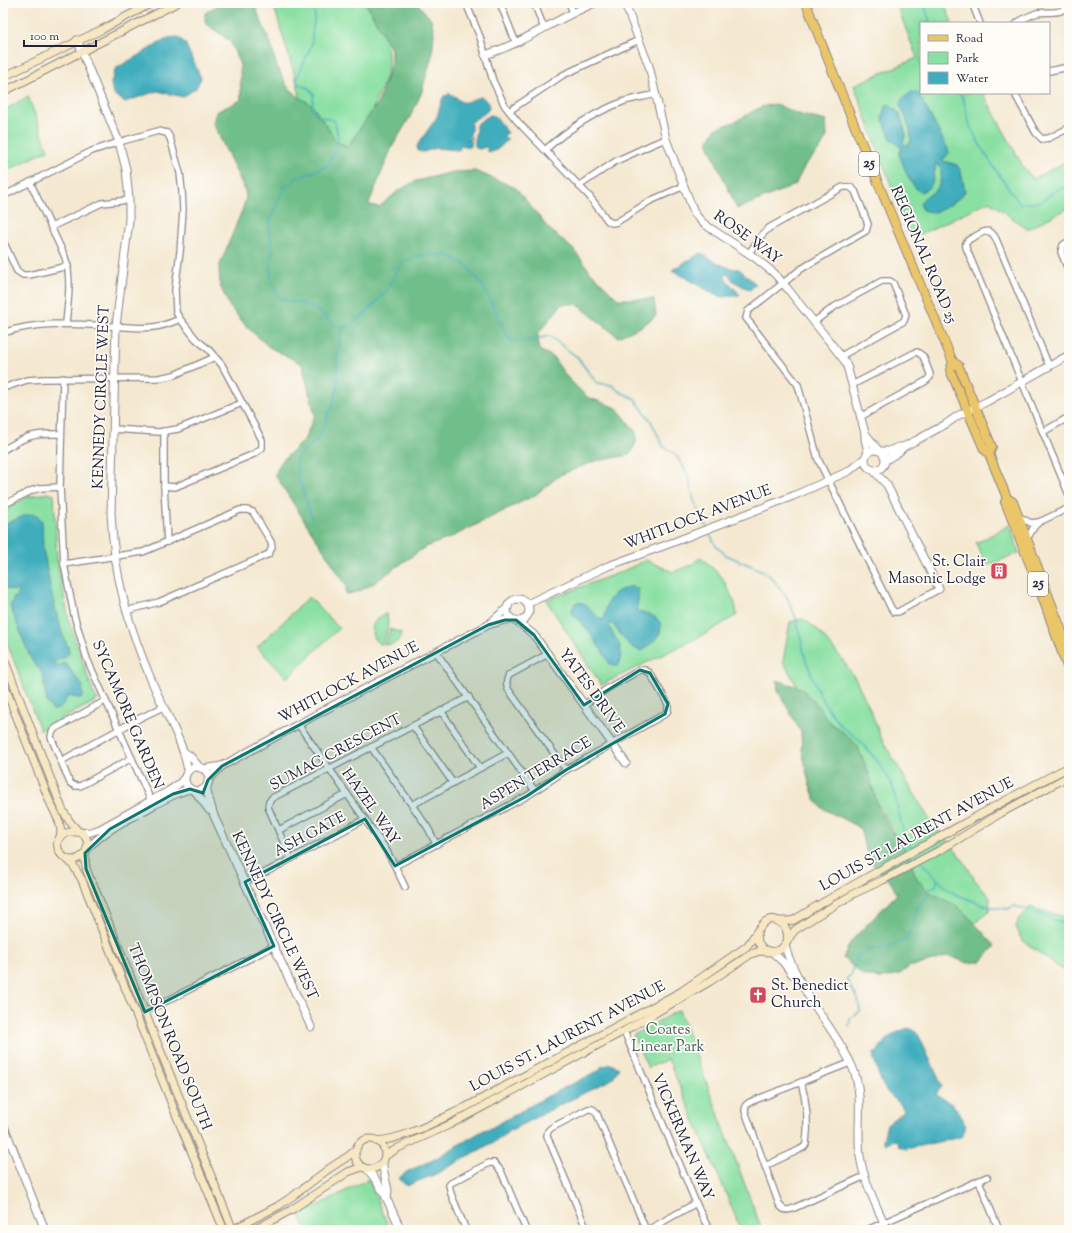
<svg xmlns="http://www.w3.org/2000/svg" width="1072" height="1233" viewBox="0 0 1072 1233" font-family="'Sorts Mill Goudy',serif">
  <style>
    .green { fill: #8ae0a3; stroke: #56816f; fill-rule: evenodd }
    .forest { fill: #6fbe89; stroke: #487062 }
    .water { fill: #3fadbd; stroke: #30687c }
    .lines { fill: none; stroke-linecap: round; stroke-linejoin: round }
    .stream { stroke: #3fadbd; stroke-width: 1.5 }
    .minor-casing { stroke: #8b8586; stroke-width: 8 }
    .tertiary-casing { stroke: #8b8586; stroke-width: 9 }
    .secondary-casing { stroke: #8b8586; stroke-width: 9 }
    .primary-casing { stroke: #8b8586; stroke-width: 10 }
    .minor { stroke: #fff; stroke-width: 5.5 }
    .tertiary { stroke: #fff; stroke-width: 7 }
    .secondary { stroke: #f7e8c3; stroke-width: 7 }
    .primary { stroke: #ebc669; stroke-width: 8 }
    .marked { fill: #0f766e; fill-opacity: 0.2; stroke: #0f766e; stroke-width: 3; stroke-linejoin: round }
    .labels { text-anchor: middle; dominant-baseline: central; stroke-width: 3.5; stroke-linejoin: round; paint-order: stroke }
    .shield { fill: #fdfcf7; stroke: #646373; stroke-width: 1 }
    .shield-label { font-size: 14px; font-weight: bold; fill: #22223b }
    .street-label { font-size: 15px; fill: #22223b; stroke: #fdfcf7 }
    .poi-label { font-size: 15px; fill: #22223b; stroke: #fdfcf7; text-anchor: end }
    .park-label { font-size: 15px; fill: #415b5a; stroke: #fdfcf7 }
  </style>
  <rect width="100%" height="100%" fill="#fdfcf7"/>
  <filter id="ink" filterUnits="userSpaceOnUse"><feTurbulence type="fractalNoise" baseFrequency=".025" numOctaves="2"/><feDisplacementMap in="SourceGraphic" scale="8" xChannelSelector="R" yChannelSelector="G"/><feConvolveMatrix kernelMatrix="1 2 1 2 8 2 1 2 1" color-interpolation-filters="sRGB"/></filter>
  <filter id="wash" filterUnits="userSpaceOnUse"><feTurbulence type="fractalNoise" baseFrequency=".012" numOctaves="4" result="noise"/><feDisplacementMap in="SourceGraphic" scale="16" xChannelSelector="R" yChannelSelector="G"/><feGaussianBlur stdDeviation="0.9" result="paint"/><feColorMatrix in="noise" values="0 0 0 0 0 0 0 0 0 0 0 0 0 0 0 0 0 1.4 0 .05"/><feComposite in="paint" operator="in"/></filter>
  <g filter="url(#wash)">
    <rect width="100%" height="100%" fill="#f4e8d0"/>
    <g class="green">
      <path d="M 273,3 L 372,3 C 380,20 390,46 388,65 C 386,80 379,94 373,108 C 367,122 361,137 354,150 C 337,178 317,204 302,232 L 310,257 L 328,281 L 345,291 L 362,290 L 377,283 L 388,271 L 409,219 L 420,207 L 441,202 L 460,203 L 486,213 L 519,234 L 546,273 L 555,299 L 549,315 L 534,339 L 524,348 L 512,350 L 498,341 L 482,318 L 468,304 L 455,294 L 437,286 L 417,288 L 387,301 L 359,323 L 337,335 L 313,331 L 288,315 L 262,284 L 255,252 L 253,222 L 277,162 L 287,148 L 303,110 L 297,83 Z"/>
      <path d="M 896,3 L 944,3 L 952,23 L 921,23 L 921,93 L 983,93 L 1024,168 L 1033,179 L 1069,160 L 1069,208 L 1027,229 L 989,201 L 911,239 L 854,85 L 917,58 ZM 900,105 L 943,159 L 943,161 L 957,165 L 961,173 L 965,191 C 959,201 945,207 934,212 C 935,205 935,199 937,192 C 938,183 944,175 940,166 L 936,164 L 933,182 L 920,191 C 909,185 904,165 899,154 L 902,148 L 899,146 L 894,108 L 900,114 L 906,134 L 903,142 L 906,146 L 911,141 L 912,137 L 904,113 Z"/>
      <polygon points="28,96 48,150 3,173 3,111"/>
      <polygon points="48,493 54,495 57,559 69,621 93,692 98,700 40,730 3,632 3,510 27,497"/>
      <polygon points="1010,525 1019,553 986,566 976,543"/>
      <polygon points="701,557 722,577 735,603 737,615 707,633 601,685 546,600 621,572 646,560 673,572 691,565"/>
      <polygon points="309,597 339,628 287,678 257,647"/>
      <path d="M 387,614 C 389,626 387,635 381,645 C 366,637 371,617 387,614 Z"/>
      <polygon points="803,619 816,628 842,659 856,680 871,711 880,736 932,824 949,842 965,863 975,880 990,898 989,911 975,923 943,908 930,895 913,874 896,837 857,766 805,701 783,661 790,622"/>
      <path d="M 390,629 L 402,633 C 400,642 393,646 384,644 L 388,636 Z"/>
      <polygon points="1030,907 1069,918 1069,973 1058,967 1022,940 1016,927 1019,918"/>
      <polygon points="679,1010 762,1230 741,1230 724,1189 668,1059 648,1068 633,1035"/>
      <polygon points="368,1179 390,1230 306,1230 300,1215"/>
    </g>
    <g class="forest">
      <polygon points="221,3 249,3 255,6 271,44 276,64 287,86 299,97 312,105 332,134 336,142 348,146 379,101 391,63 391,49 366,3 417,3 431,19 434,33 432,56 421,94 410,117 392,147 369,203 370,205 379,207 398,191 416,181 453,172 475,171 516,188 548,228 574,250 590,271 618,299 654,299 656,316 642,326 618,337 577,304 562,304 538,334 539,350 553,357 566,376 587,397 617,408 636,432 636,442 632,452 625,456 595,461 560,475 535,495 450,538 425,547 374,583 360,591 348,594 346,593 346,588 348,588 275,475 281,462 304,440 315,415 302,364 269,347 247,327 230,307 220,286 219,267 243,208 246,198 245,190 213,123 216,112 241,100 240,65 230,41 205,23 205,13"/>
      <polygon points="775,104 798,114 826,121 827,136 821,148 805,165 795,185 737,209 708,144 710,138 715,129 734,122 761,107"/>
      <polygon points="777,680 801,688 817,705 831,724 842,731 857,745 869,774 878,808 891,831 909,853 914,873 918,880 928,891 957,906 969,917 995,946 982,961 968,963 949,956 915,966 910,966 900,974 880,979 873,976 864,976 843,958 851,941 897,894 890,881 875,868 865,848 860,828 822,808 815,799 809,783 802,750 801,732 778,691"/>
    </g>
    <g class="water">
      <polygon points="178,37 185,43 201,78 196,88 183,97 157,91 125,102 113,94 111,83 115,69 168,38"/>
      <path d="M 912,92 L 918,93 L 948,149 L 949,153 L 946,157 L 943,159 L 943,161 L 957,165 L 961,173 L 965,191 C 961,198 941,212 933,212 C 929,212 926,211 923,210 L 920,204 C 924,196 928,196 935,191 C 941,186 943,173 940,166 L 936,164 C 932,177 937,187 920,192 C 909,185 904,165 899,154 L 902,148 L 894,142 L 891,139 L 882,117 L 885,106 L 889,104 L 899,114 L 906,134 L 903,142 L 907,146 L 911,141 C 912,131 905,114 900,105 L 902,99 Z"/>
      <path d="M 449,93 L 450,95 L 453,95 L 455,99 L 455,96 C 464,109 470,98 482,97 C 501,112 476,115 471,123 L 471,132 L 470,133 L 471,134 L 466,139 L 468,139 L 471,136 L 471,146 L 469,147 L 461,145 L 459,150 L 436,148 L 423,152 L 418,151 L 417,146 L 437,117 L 443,97 L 445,95 L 448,96 Z"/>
      <path d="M 490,115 L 495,116 L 508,133 L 505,134 L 504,137 L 508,139 L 507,140 C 501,146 496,154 486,151 L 488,149 L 486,147 L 479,149 L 476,148 L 475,146 L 475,134 L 476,133 L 476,127 L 475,126 L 482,120 Z"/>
      <path d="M 701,253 C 713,260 725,269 739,269 L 756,284 L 750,290 L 733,281 L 729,275 L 726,274 L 725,278 L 740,295 L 722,297 L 712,293 L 672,270 Z"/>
      <path d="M 33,514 L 37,515 L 42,521 L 43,548 L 52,596 L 63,636 L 68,646 L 69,653 C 64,660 57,659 52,665 L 55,666 L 66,663 C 72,672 76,679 83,686 L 82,693 L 84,695 L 81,699 L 68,696 C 64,703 62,709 53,710 L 47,703 L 43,678 L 40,669 L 35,665 L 29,655 L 10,606 L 14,597 L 20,591 L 18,590 L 13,591 L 5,588 L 3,585 L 3,525 L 26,515 Z"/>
      <path d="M 632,586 L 638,589 C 640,596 636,604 638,611 C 644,613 651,615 656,618 C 670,629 651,645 642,651 C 628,649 621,633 612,624 L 609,624 C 611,635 618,639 620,647 C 622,652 620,662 618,666 L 614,666 L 610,664 L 590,632 L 573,615 L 572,610 L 575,603 C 589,599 591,615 603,620 C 606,616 605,613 606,608 C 609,594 619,590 632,586 Z"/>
      <path d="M 908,1028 L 914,1030 L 919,1036 L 942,1086 L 936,1094 C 940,1098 943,1098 947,1101 C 955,1105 965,1118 965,1128 C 965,1131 963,1134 961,1137 L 906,1149 L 898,1146 L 897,1141 L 893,1140 L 885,1144 L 883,1140 L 887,1124 L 904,1111 C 901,1102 893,1099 887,1092 C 879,1081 877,1068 873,1055 L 874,1053 L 877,1053 C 884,1039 893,1033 908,1028 Z"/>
      <polygon points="611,1064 619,1068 612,1079 509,1131 501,1138 436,1174 406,1186 399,1178 408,1171 431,1161 484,1130 491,1128 546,1097 600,1070 601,1067"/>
    </g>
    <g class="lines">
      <g class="stream">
        <path d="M 312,3 L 315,14 L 311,46 L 297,78 L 298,84 L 308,88 L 314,94 L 312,108 L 314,113 L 319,116 L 335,121 L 338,139 L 334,154 L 327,166 L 297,178 L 284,187 L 270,221 L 270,234 L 273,251 L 270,266 L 271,278 L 278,297 C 282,298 285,301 289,302 C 292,302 295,302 298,302 C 304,304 318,310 323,314 C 329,318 331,327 338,328 C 352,330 378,301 387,290 C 393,281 395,269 404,262 C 410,257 420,256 427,255 C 450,253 463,259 477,278 C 492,298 498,322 511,342 L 529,340 L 550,336 L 577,357 L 597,383 L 612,385 L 620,392 L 634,398 L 651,421 L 663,446 L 675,454 L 681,463 L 688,475 L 694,501 L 707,527"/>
        <polyline points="924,3 930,23"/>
        <path d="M 960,93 C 967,104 966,117 971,128 C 984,155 1002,179 1020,204 L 1040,202 L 1057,190 L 1069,186"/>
        <polyline points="312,518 299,479 296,458 318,439 333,403 338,386 337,359 343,327"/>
        <polyline points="709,532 716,546 726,555 763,571 772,578 787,597 796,618 806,661 819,693 828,709 842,727 858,739 880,764 893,787 901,823 906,838 911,849"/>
        <polyline points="922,863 943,885 955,894 986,906 1007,909 1015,906 1040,914 1069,926"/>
        <path d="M 849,1027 L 850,1019 L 860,1011 C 859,1006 859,1001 857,997 C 854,991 850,989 848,982 L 846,981 L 848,977 L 852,974 L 853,968 L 858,955 C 866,950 876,945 885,949 L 899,942 L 905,941 L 909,935 L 915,920 L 917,908 L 926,898 L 929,889 L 936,886 L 937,880"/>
      </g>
    </g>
  </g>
  <g filter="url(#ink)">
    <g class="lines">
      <defs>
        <g id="minor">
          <polyline points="466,3 480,37 493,81 505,106 518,122 589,196 608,221 612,223 617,222 650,201 684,186"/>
          <polyline points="500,3 516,43"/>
          <polyline points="534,3 544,28"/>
          <polyline points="569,3 573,12"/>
          <polyline points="972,3 980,23"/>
          <path d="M 1017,23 C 1023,19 1030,15 1037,13 C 1047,10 1064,17 1067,3"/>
          <polyline points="1049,71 1069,67"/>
          <polyline points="1016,93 1016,96 1036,133 1042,139 1049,138 1069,128"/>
          <polyline points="509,111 563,75 639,40"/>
          <path d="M 545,150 C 568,129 595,112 625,101 C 635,98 645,97 656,94"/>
          <path d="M 30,182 L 65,257 C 72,279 68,301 66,323"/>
          <polyline points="579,186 616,161 653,144 666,139"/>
          <polyline points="3,196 92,151 119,142 158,131 167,133 170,138 180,173 182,191 183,210 180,252 175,289 176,312 180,319 196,339 208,349 222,365 262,440 262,448 254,454 175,487 164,486"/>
          <polyline points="51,227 102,203 129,200"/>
          <polyline points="3,241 17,271 23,275 29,275 68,266"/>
          <polyline points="1069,241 1063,245 1061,252 1069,272"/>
          <polyline points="749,253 761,236 769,228 843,187 850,187 855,191 868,224 866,231 801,269 748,311 746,318 798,385 818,459 891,608 894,612 898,612 939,589"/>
          <polyline points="814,322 834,307 882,281 890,281 893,283 906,315 904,321 841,356"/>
          <path d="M 3,333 C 38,321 74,324 110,326 C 139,327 151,332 180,319"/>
          <path d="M 1049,366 L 996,239 C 990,227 984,231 974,237 C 971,238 968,240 966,243 C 965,246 966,247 967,250 L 1069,495"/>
          <polyline points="63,378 60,487 64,564 74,615 87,659 152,803"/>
          <polyline points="852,385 914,353 917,352 923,356 930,374 930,377 926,381 860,417"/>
          <polyline points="3,388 27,380 43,379 159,378 174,375 215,357"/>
          <polyline points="113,429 159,432 178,429 242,403"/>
          <polyline points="164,431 164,486 167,542"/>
          <polyline points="1043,432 1069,417"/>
          <path d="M 3,450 C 12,445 22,438 32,436 C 42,433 52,434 61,434"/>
          <polyline points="3,505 33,490 40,488 60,487"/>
          <polyline points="1019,517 1031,523 1039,522 1069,508"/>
          <polyline points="1027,539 1034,527 1039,522"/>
          <polyline points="64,564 143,552 240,510 247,510 253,512 271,542 272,547 269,554 159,602 126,611"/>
          <polyline points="436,652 535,791"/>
          <path d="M 548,654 L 509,675 C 506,680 506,684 508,689 L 566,770"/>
          <polyline points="105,701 56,728 52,732 51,737 70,783 75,786 80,786 132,758"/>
          <polyline points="441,711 480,768"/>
          <polyline points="298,724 385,848 395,866 405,887"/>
          <polyline points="413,726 453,783"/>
          <polyline points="371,747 428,828 436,844"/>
          <polyline points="61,761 140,718 163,707"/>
          <polyline points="412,805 508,753"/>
          <polyline points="279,830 347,794"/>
          <polyline points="291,859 268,807 269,802 272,798 469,697"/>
          <polyline points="395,866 527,796 566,770 665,714 668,710 668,704 650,673 645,670 640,670 608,688 584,705"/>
          <polyline points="245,882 270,870 365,819"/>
          <polyline points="145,1012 274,946"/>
          <polyline points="624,1031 696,1203 709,1230"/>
          <path d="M 850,1063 L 750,1102 L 746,1105 L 745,1111 L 779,1204 C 783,1211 788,1211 794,1208 L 865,1176"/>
          <path d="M 765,1166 L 799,1150 L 804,1147 L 806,1144 C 809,1122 807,1103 801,1082"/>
          <polyline points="979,1181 999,1230"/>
          <polyline points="466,1230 451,1194 449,1185 451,1183 489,1163 494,1163 501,1171 526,1230"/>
          <path d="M 587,1230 L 547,1136 L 548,1131 L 551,1128 L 588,1109 C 595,1108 597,1113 599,1119 L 646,1230"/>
          <polyline points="648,1230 696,1203"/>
          <polyline points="867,1230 987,1177"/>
        </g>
        <g id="tertiary">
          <polyline points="625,4 649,66 666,139 690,202 695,214 702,222 710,228 754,257 774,273 787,288 844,360 847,366 865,433 865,439 868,452"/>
          <path d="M 77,40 L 119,142 L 126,169 L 129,200 L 129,220 L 116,326 L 111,513 C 114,576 128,626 153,684 C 165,713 183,740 188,771"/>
          <path d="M 485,55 C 524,43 557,18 595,3"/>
          <polyline points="865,433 878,450"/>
          <circle cx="875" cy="460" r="10"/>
          <polyline points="881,451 889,451 898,447 903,447 917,440 946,424 959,415 988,401 1069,355"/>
          <polyline points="886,460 900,451 903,447"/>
          <polyline points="874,471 887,485 939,589"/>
          <circle cx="518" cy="610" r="11"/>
          <polyline points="527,604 608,566 666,545 793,496 849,471 865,458"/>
          <polyline points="516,620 534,635 626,763"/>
          <polyline points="490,623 508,607"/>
          <polyline points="184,752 190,756 200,768"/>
          <circle cx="197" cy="779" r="12"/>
          <polyline points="203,769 222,766"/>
          <polyline points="208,780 222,766 330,707 488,625 505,620 512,619"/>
          <polyline points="207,785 207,792 214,816 311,1027"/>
          <polyline points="195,791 209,810"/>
          <polyline points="82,833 91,832 100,829 170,790 180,783 185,777"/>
          <path d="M 87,849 C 107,828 129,819 154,805 C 166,799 176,792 190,789"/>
          <path d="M 785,945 C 787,956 791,963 796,973 C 811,1006 837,1033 852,1066 C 865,1095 856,1126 860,1156 C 864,1183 877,1206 887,1230"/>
          <polyline points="772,952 783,962 792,974"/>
          <polyline points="4,1126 45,1230"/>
          <polyline points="383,1161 383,1168 388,1190 387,1199"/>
          <path d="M 367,1169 C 383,1186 391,1209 401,1230"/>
        </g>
        <g id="secondary">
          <polyline points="3,77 101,30 152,3"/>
          <polyline points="3,92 177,3"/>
          <polyline points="3,656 63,811 70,822 79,832"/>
          <polyline points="3,682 49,800 59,821 61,831 60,837"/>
          <path d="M 70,832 L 81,832 C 86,836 89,842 87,849 C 86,853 83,856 79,858 C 61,868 46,836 70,832 Z"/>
          <path d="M 85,853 C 84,869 89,876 95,889 L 233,1230"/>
          <polyline points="67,859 73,865 82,880 177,1117 224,1230"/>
          <path d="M 777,921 L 789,921 L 794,920 C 837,893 882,869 927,844 C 974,818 1021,791 1069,767"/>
          <polyline points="757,933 758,942 763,949 772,952 780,950 785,945 791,935 795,930 813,918 855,893 883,880 942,849 1001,813 1069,776"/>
          <circle cx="370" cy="1154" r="15"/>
          <path d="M 376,1141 C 403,1140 441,1119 466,1107 L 682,991 L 746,947 C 756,937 764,908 782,924 C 788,929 788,935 787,942"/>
          <polyline points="385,1156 398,1148 449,1125 624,1031 709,982 751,954 760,951 770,952"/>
          <polyline points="232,1230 278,1206 293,1196 330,1168 347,1157 356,1150"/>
          <polyline points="254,1230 291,1210 348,1172 362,1167"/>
        </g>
        <g id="primary">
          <path d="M 806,3 C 852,124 903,243 953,362 L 958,365 L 992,447 L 989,454"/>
          <polyline points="953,362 950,370 984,449 989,454 1007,498 1013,502 1069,650"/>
          <polyline points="1007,498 1005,502 1038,585 1069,672"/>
        </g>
      </defs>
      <use href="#minor" class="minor-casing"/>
      <use href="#tertiary" class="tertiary-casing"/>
      <use href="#secondary" class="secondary-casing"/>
      <use href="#primary" class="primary-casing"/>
      <use href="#minor" class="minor"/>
      <use href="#tertiary" class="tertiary"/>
      <use href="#secondary" class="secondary"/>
      <use href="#primary" class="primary"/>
    </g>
  </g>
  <path class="marked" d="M 505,620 L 516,620 L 534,635 L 584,705 L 640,670 L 650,673 L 668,704 L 665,714 L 566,770 L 527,796 L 395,866 L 365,819 L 245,882 L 274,946 L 145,1012 L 86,869 L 85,853 L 110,829 L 173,794 L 190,789 L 203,793 L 208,780 L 222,766 L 488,625 Z"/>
  <defs>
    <symbol id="building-square" viewBox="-11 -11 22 22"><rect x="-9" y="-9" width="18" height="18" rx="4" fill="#d1495b" stroke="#fdfcf7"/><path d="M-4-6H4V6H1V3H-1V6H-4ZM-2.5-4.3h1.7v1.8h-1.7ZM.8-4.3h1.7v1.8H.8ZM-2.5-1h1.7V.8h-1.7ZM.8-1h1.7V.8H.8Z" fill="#fff"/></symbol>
    <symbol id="church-square" viewBox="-11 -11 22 22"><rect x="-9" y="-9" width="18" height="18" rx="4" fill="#d1495b" stroke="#fdfcf7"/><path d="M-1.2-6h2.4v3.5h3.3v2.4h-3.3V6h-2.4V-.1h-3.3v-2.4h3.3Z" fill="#fff"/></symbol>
  </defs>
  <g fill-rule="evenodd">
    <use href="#building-square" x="989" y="561" width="20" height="20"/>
    <use href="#church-square" x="748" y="985" width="20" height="20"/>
  </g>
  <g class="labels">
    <g class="shield">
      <rect x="859" y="152" width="20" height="24" rx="3"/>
      <rect x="1028" y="572" width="20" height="24" rx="3"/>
    </g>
    <g class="shield-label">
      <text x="869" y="164">25</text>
      <text x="1038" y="584">25</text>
    </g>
    <g class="street-label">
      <text transform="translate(747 238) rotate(36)">ROSE WAY</text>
      <text transform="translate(923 255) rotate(67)">REGIONAL ROAD 25</text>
      <text transform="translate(102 397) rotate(-88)">KENNEDY CIRCLE WEST</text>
      <text transform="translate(698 518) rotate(-21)">WHITLOCK AVENUE</text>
      <text transform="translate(349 683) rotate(-28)">WHITLOCK AVENUE</text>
      <text transform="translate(591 691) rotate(54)">YATES DRIVE</text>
      <text transform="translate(127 715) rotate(67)">SYCAMORE GARDEN</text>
      <text transform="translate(336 753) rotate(-28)">SUMAC CRESCENT</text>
      <text transform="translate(536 774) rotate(-31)">ASPEN TERRACE</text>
      <text transform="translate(370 807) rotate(55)">HAZEL WAY</text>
      <text transform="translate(310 835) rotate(-28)">ASH GATE</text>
      <text transform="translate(917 835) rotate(-29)">LOUIS ST. LAURENT AVENUE</text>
      <text transform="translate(274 916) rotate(65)">KENNEDY CIRCLE WEST</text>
      <text transform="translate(169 1037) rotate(68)">THOMPSON ROAD SOUTH</text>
      <text transform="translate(568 1037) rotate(-28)">LOUIS ST. LAURENT AVENUE</text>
      <text transform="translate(682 1137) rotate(67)">VICKERMAN WAY</text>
    </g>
    <g class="poi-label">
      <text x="986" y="562">St. Clair<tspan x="986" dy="17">Masonic Lodge</tspan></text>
      <text x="771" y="986" text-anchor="start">St. Benedict<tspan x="771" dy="17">Church</tspan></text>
    </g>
    <g class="park-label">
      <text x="668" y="1030">Coates<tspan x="668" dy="17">Linear Park</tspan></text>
    </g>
  </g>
  <rect width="1072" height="1233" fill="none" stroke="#fdfcf7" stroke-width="16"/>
  <rect x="920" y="22" width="130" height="72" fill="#fdfcf7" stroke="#a5a5ac"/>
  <rect x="928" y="35" width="20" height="6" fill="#ebc669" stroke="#a5a5ac"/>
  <text x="956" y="42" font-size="12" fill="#22223b">Road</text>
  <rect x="928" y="52" width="20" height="12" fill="#8ae0a3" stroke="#a5a5ac"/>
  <text x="956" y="62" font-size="12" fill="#22223b">Park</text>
  <rect x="928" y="72" width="20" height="12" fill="#3fadbd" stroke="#a5a5ac"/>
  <text x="956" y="82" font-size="12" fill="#22223b">Water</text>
  <path d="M24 40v6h72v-6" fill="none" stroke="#22223b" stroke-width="2"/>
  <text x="30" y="40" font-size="12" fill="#22223b" stroke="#fdfcf7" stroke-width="3" paint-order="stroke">100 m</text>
</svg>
